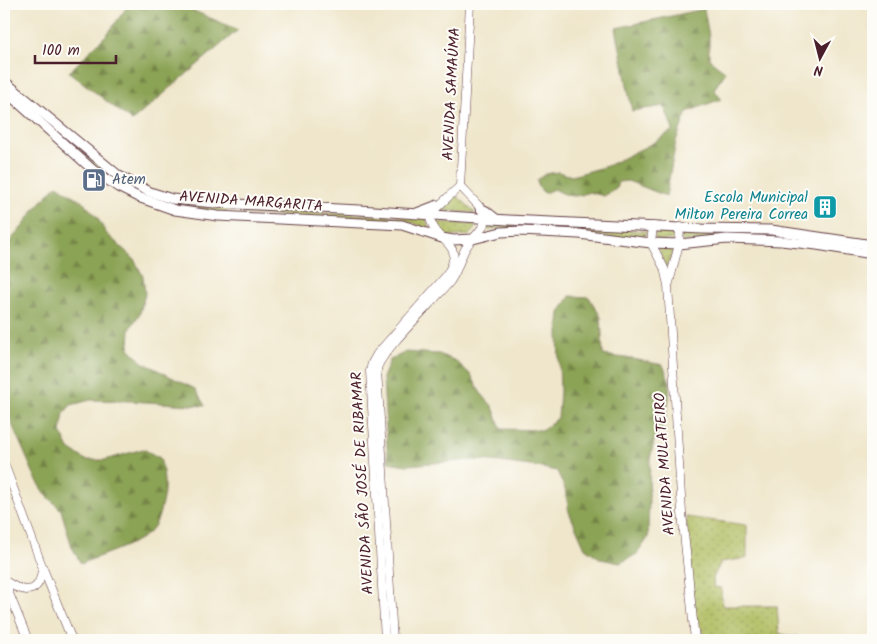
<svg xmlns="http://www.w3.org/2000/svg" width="877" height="644" viewBox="0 0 877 644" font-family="Kalam,sans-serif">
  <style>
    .grass { fill: url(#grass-dots); stroke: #7c6d44 }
    .forest { fill: url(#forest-firs); stroke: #6a6140 }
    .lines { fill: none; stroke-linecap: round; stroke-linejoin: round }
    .stream { stroke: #3fabbe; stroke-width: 2 }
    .secondary-casing { stroke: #633d43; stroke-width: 9 }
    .primary-casing { stroke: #633d43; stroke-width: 11 }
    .secondary { stroke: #fff; stroke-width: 8 }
    .primary { stroke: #fff; stroke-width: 9 }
    .labels { text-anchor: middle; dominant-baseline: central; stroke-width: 4; stroke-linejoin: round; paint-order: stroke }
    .street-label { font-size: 15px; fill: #4a1f2b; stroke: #fdfcf7 }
    .service-label { font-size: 15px; fill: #4e5e75; stroke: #fdfcf7; text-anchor: start }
    .culture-label { font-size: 15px; fill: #0d838f; stroke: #fdfcf7; text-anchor: end }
  </style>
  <defs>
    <pattern id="grass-dots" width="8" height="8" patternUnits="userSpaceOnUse" patternTransform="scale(1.25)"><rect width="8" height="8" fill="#afbb5d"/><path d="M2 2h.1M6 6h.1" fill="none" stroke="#90974d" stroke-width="1.8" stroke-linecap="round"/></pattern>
    <pattern id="forest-firs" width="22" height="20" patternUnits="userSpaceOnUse" patternTransform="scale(1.25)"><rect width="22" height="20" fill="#8ba354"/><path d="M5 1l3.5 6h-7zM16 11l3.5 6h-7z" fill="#748446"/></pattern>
  </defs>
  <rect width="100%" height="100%" fill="#fdfcf7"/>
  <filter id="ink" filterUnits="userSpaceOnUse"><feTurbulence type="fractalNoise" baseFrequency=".02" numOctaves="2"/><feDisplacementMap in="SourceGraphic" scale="10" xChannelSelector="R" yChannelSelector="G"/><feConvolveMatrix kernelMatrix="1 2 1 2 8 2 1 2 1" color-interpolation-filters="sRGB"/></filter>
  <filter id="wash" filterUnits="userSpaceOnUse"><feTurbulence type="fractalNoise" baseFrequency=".0096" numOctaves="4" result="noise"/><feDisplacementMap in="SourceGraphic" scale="20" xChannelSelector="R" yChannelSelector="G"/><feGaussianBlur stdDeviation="1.12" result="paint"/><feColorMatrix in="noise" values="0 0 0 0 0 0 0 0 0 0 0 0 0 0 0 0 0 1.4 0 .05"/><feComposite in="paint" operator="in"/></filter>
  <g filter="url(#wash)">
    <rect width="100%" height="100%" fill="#efe6cb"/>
    <g class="grass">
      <path d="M 4,82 C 24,100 44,118 65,136 C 95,162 124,189 164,200 L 165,202 L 130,192 L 94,168 Z"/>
      <polygon points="456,195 474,211 475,213 436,210"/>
      <polygon points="185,206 225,208 227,211 226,213 182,207"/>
      <polygon points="243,209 426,218 429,230 414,223 406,222 243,214 241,212"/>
      <polygon points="436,222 474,224 476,227 470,235 443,237 434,224"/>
      <polygon points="488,222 647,231 644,237 645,240 502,228 483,231"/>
      <polygon points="659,231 676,232 676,240 657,240 654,238 656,232"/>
      <polygon points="682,231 770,234 873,249 873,252 811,242 681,241"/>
      <polygon points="657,246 675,247 667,267 665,266"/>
      <polygon points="686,517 747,525 747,558 721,562 713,578 714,587 721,588 722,606 777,606 779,633 794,638 794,640 702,639 702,628 699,629 697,618 694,618"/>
    </g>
    <g class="forest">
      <polygon points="129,4 178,4 238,30 132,121 69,72 109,32"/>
      <path d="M 704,9 L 709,36 L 709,59 L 726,72 L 714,89 L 721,99 L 687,112 L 676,141 L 666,196 L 628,181 L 618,182 L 616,189 L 604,196 L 589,192 C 573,199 568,196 554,189 L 544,193 L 538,187 L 537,180 L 545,174 L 558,172 L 572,176 L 607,166 L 653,143 L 673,130 L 664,106 L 632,111 L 616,28 Z"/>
      <path d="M 57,185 L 84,203 L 97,217 L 106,233 L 134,259 L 143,276 L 145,294 L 140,313 L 130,329 L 129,348 L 142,362 L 195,389 L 205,406 L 131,401 L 91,400 L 71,405 L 64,413 L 61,432 L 69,449 L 86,460 L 105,460 L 143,449 L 160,458 C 164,474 166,487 162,503 C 160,512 158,521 153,528 C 142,544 99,555 81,564 L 72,547 L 61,510 L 47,496 L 36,479 L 4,406 L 4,248 L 23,226 L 34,210 Z"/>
      <polygon points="570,296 589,297 601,317 603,355 633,359 663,365 670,382 669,400 664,424 654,441 650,459 648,538 637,554 620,563 601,559 585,548 569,512 565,489 557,471 538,467 492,461 473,460 407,465 388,462 383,378 390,360 406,352 439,354 456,361 471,375 480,392 493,407 501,429 543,430 558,418 560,391 558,333 560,313"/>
    </g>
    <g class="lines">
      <polyline class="stream" points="796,636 797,640"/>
    </g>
  </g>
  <g filter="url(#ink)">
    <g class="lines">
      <defs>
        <g id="secondary">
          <polyline points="653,226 651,243 664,268 668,285 682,513 695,640"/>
          <polyline points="669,283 679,244 680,227"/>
          <polyline points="4,463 42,566 72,640"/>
          <path d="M 4,580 C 22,593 40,597 42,568"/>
          <polyline points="4,581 28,640"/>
          <path d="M 385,640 L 370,371 L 372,363 L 377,354 L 446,276 C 468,240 436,247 429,215 L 460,186 L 470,4"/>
          <path d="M 393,640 L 377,369 C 381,351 434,301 448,284 C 458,273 459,258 467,246 C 474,236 483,230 487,218 L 478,205 L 460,186"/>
        </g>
        <g id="primary">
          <polyline points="4,81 119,176 150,192 172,199 215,203 359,210 508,220 702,229 771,230 873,245"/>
          <polyline points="4,90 93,170 118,187 138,197 175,210 218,216 402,225 442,238 453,240 473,239 501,232 521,231 579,234 651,243 679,244 727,239 781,241 817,245 873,254"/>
          <polyline points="480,208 486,211 496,219"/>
          <polyline points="417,213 438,205"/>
        </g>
      </defs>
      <use href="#secondary" class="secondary-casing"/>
      <use href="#primary" class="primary-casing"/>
      <use href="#secondary" class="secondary"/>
      <use href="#primary" class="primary"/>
    </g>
  </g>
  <defs>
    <symbol id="fuel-square" viewBox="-11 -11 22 22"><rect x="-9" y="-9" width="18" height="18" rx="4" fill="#5c6f8a" stroke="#fdfcf7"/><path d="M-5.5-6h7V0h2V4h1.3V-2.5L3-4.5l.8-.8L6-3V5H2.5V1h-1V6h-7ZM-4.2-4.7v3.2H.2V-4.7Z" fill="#fff"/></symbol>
    <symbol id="building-square" viewBox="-11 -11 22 22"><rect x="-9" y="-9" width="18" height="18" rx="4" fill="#0f9aa8" stroke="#fdfcf7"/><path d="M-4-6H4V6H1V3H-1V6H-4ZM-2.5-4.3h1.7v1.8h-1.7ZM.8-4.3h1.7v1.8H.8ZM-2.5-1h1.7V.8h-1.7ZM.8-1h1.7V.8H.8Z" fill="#fff"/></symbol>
  </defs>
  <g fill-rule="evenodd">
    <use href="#fuel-square" x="80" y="166" width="28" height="28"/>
    <use href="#building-square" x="811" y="193" width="28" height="28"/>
  </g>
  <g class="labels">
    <g class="street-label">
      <text transform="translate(452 94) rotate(-87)">AVENIDA SAMAÚMA</text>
      <text transform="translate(251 202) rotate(4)">AVENIDA MARGARITA</text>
      <text transform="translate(665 464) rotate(-94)">AVENIDA MULATEIRO</text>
      <text transform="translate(363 483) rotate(-93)">AVENIDA SÃO JOSÉ DE RIBAMAR</text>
    </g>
    <g class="service-label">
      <text x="112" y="180">Atem</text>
    </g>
    <g class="culture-label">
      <text x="808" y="198">Escola Municipal<tspan x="808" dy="17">Milton Pereira Correa</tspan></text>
    </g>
  </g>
  <rect width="877" height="644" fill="none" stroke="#fdfcf7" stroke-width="20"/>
  <g transform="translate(820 58) rotate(187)" stroke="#fdfcf7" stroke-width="4" paint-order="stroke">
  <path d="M0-4L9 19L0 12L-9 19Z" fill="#4a1f2b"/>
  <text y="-8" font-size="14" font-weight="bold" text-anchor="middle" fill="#4a1f2b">N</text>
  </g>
  <path d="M35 55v8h81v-8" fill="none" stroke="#4a1f2b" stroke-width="2.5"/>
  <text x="42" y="55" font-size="15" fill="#4a1f2b" stroke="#fdfcf7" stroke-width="4" paint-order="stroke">100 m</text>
</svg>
